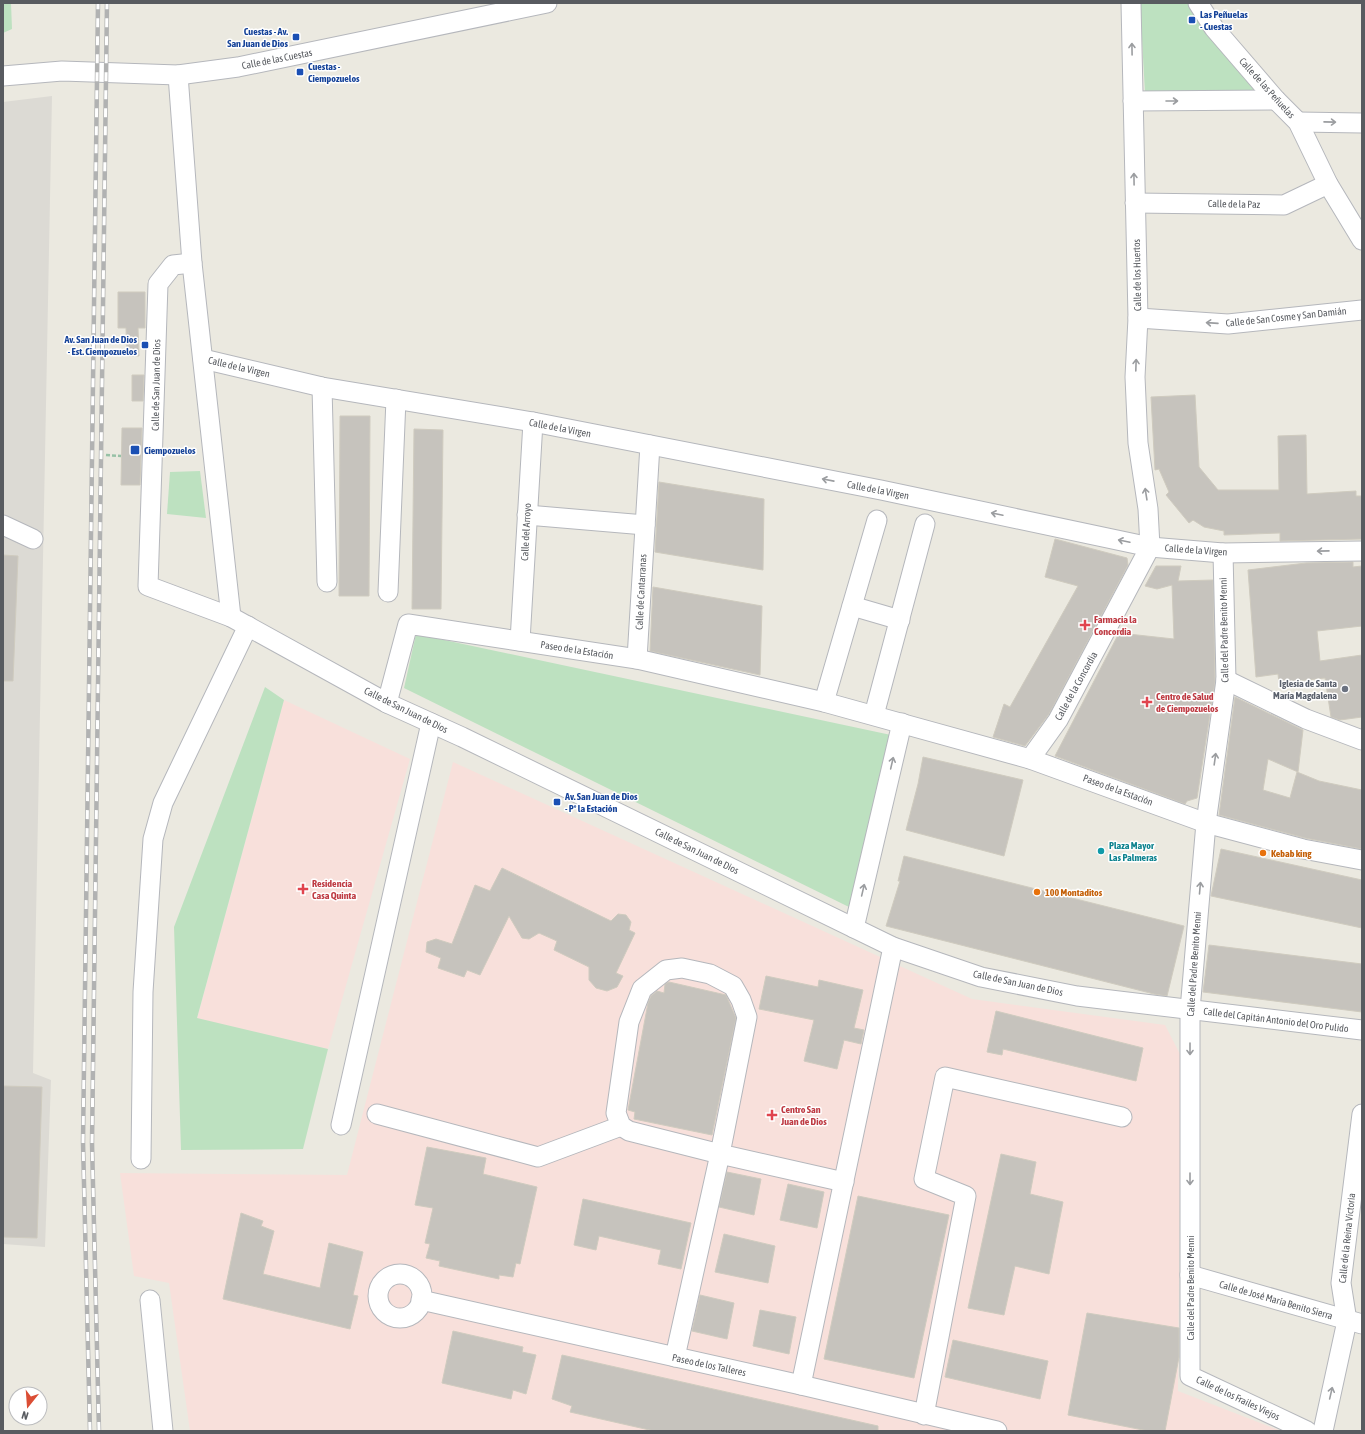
<svg xmlns="http://www.w3.org/2000/svg" width="1365" height="1434" viewBox="0 0 1365 1434" font-family="'Asap Condensed',sans-serif">
  <style>
    .industrial { fill: #dcdad4 }
    .medical { fill: #f8e0db }
    .green { fill: #bde1c0 }
    .building { fill: #c6c3bd; stroke: #cfcbbf }
    .lines { fill: none; stroke-linecap: round; stroke-linejoin: round }
    .minor-casing { stroke: #b5b7bc; stroke-width: 21 }
    .path { stroke: #97c1a6; stroke-width: 2.5; stroke-dasharray: 4 2; stroke-linecap: butt }
    .minor { stroke: #fff; stroke-width: 19 }
    .rail-casing { stroke: #b1b2b2; stroke-width: 4.5 }
    .rail { stroke: #fff; stroke-width: 3; stroke-dasharray: 9; stroke-linecap: butt }
    .oneway { stroke: #9b9da0 }
    .transit-dot { fill: #1a4fb4; stroke: #fff; stroke-width: 1.5 }
    .health-dot { fill: #e0444e; stroke: #fff; stroke-width: 1.5 }
    .worship-dot { fill: #6b7280; stroke: #fff; stroke-width: 1.5 }
    .culture-dot { fill: #0f9aa8; stroke: #fff; stroke-width: 1.5 }
    .food-dot { fill: #e8710a; stroke: #fff; stroke-width: 1.5 }
    .labels { text-anchor: middle; dominant-baseline: central; stroke-width: 3; stroke-linejoin: round; paint-order: stroke }
    .transit-label { font-size: 10px; font-weight: bold; fill: #164399; stroke: #fff; text-anchor: start }
    .street-label { font-size: 10px; fill: #585b60; stroke: #fff }
    .health-label { font-size: 10px; font-weight: bold; fill: #be3a42; stroke: #fff; text-anchor: start }
    .worship-label { font-size: 10px; font-weight: bold; fill: #5b616d; stroke: #fff; text-anchor: end }
    .culture-label { font-size: 10px; font-weight: bold; fill: #0d838f; stroke: #fff; text-anchor: start }
    .food-label { font-size: 10px; font-weight: bold; fill: #c56008; stroke: #fff; text-anchor: start }
  </style>
  <rect width="100%" height="100%" fill="#ebe9e0"/>
  <polygon class="industrial" points="52,96 33,1073 51,1080 45,1247 3,1244 3,102"/>
  <g class="medical">
    <polygon points="284,700 410,759 328,1049 197,1019"/>
    <polygon points="453,762 972,999 1165,1025 1181,1056 1178,1391 1281,1431 190,1431 169,1283 134,1276 120,1173 347,1175"/>
  </g>
  <g class="green">
    <polygon points="3,3 11,3 12,29 3,33"/>
    <polygon points="1140,3 1195,3 1257,94 1145,93"/>
    <polygon points="200,471 206,518 167,514 170,472"/>
    <polygon points="416,634 891,735 849,907 404,688"/>
    <polygon points="265,687 284,700 197,1018 328,1049 303,1149 181,1150 174,927"/>
  </g>
  <g class="building">
    <polygon points="118,292 145,292 145,328 138,328 139,356 127,356 126,328 118,328"/>
    <polygon points="132,375 144,375 143,401 132,401"/>
    <polygon points="1195,395 1199,467 1218,490 1279,490 1278,436 1306,435 1307,494 1356,491 1356,496 1362,496 1362,539 1280,541 1280,533 1224,535 1224,531 1204,527 1193,520 1189,523 1166,495 1169,492 1159,469 1155,470 1151,397"/>
    <polygon points="340,416 370,416 369,596 339,596"/>
    <polygon points="122,428 142,428 140,485 121,485"/>
    <polygon points="414,429 443,430 441,609 412,609"/>
    <polygon points="659,482 764,499 763,570 655,552"/>
    <polygon points="1055,539 1127,558 1128,565 1049,714 1025,746 993,737 1004,704 1010,707 1078,586 1045,577"/>
    <polygon points="3,555 18,556 13,681 3,681"/>
    <polygon points="1353,562 1353,567 1362,566 1362,626 1317,631 1320,661 1362,655 1362,717 1340,720 1331,717 1325,678 1279,683 1278,674 1256,677 1248,570 1306,563"/>
    <polygon points="1156,566 1181,566 1178,581 1213,580 1215,682 1197,798 1187,801 1185,804 1055,756 1119,633 1174,639 1172,585 1157,589 1145,586"/>
    <polygon points="653,587 762,606 760,675 650,651"/>
    <polygon points="1235,697 1303,730 1298,772 1268,759 1263,790 1290,798 1297,772 1319,781 1362,790 1362,849 1305,838 1219,815"/>
    <polygon points="923,757 1023,780 1004,856 906,830 918,784"/>
    <polygon points="1221,849 1362,880 1362,928 1211,896"/>
    <polygon points="904,856 1184,926 1167,996 1154,994 886,926 900,881 898,881"/>
    <polygon points="502,868 611,921 618,914 626,915 631,922 629,930 635,933 616,973 623,976 617,987 607,991 596,988 589,980 589,967 554,950 557,941 539,933 529,939 522,938 509,916 480,975 467,970 464,977 438,968 441,958 426,952 427,942 436,939 452,944 475,885 490,891"/>
    <polygon points="1209,945 1362,964 1362,1012 1203,992"/>
    <polygon points="766,976 818,987 819,980 863,990 854,1028 864,1030 861,1044 844,1040 837,1069 804,1061 814,1020 759,1009"/>
    <polygon points="669,982 726,995 736,1018 712,1135 634,1119 635,1112 628,1110 648,1003 651,996 657,991 664,993 665,984"/>
    <polygon points="996,1011 1143,1048 1136,1081 1003,1049 1002,1055 987,1052"/>
    <polygon points="3,1086 42,1087 37,1238 3,1237"/>
    <polygon points="427,1147 486,1158 483,1174 537,1187 520,1264 516,1263 513,1277 499,1275 499,1279 439,1266 440,1261 426,1258 430,1244 425,1243 433,1208 415,1205"/>
    <polygon points="1001,1154 1036,1162 1030,1194 1063,1202 1049,1274 1015,1266 1004,1315 968,1308"/>
    <polygon points="727,1172 761,1179 754,1215 719,1207"/>
    <polygon points="788,1184 824,1192 817,1228 780,1220"/>
    <polygon points="858,1196 949,1215 914,1378 824,1359"/>
    <polygon points="583,1199 691,1223 681,1269 658,1264 661,1250 599,1236 596,1250 574,1245"/>
    <polygon points="241,1213 263,1221 261,1226 274,1231 263,1274 320,1288 329,1243 363,1252 353,1295 358,1296 350,1329 223,1299"/>
    <polygon points="724,1234 775,1246 768,1283 715,1272"/>
    <polygon points="700,1295 734,1303 727,1339 692,1331"/>
    <polygon points="760,1310 796,1317 789,1354 753,1346"/>
    <polygon points="1087,1313 1179,1328 1179,1357 1165,1431 1148,1431 1068,1415"/>
    <polygon points="453,1331 523,1347 522,1352 536,1355 526,1394 513,1390 511,1399 442,1383"/>
    <polygon points="953,1340 1048,1361 1040,1399 945,1377"/>
    <polygon points="562,1355 878,1426 878,1431 654,1431 570,1412 572,1406 552,1399"/>
  </g>
  <g class="lines">
    <defs>
      <g id="minor">
        <polyline points="1198,3 1214,28 1276,100 1298,122 1328,184 1362,240"/>
        <polyline points="178,75 192,263 231,617"/>
        <polyline points="3,76 62,71 178,75 238,67 547,3"/>
        <polyline points="1133,101 1276,100"/>
        <polyline points="1298,122 1362,123"/>
        <polyline points="1135,203 1284,205 1328,184"/>
        <polyline points="192,263 173,265 158,284 148,586 231,617 387,703 462,737 893,947 981,977 1077,996 1362,1030"/>
        <polyline points="1138,318 1228,324 1362,310"/>
        <polyline points="203,359 322,387 533,422 881,490 1150,547 1223,553 1362,551"/>
        <polyline points="322,387 327,582"/>
        <polyline points="527,515 645,525"/>
        <polyline points="3,525 33,539"/>
        <polyline points="1223,553 1226,680 1206,823 1190,1010 1190,1376 1307,1431"/>
        <polyline points="388,592 396,399"/>
        <polyline points="852,606 900,620"/>
        <polyline points="520,641 533,422"/>
        <polyline points="637,659 650,445"/>
        <polyline points="1226,680 1306,719 1362,740"/>
        <polyline points="824,702 877,520"/>
        <polyline points="387,703 408,624 637,659 824,702 1030,759 1206,823 1303,849 1362,860"/>
        <polyline points="874,715 925,524"/>
        <polyline points="1030,759 1058,720 1150,547 1148,509 1138,443 1135,377 1138,318 1131,3"/>
        <polyline points="854,928 902,723"/>
        <polyline points="377,1114 538,1157 621,1126"/>
        <polyline points="341,1125 431,723"/>
        <polyline points="141,1159 143,992 153,839 163,803 248,626"/>
        <circle cx="400" cy="1296" r="22"/>
        <polyline points="1190,1275 1362,1324"/>
        <polyline points="150,1300 163,1431"/>
        <polyline points="421,1300 801,1385 997,1431"/>
        <polyline points="675,1357 720,1154 747,1017 741,1000 733,986 710,974 682,968 666,970 642,989 629,1022 616,1113 621,1126 629,1131 720,1154 844,1182"/>
        <polyline points="801,1385 893,947"/>
        <polyline points="924,1415 966,1196 924,1179 945,1077 1122,1117"/>
        <polyline points="1323,1431 1347,1321 1341,1283 1362,1114"/>
      </g>
    </defs>
    <use href="#minor" class="minor-casing"/>
    <polyline class="path" points="106,455 121,456"/>
    <use href="#minor" class="minor"/>
    <defs>
      <g id="rail">
        <polyline points="90,1431 83,1142 98,3"/>
        <polyline points="99,1431 92,1143 107,3"/>
      </g>
    </defs>
    <use href="#rail" class="rail-casing"/>
    <use href="#rail" class="rail"/>
  </g>
  <defs><path id="oneway-shaft" d="M-6 0H5M1.5-3L5.5 0L1.5 3" fill="none" stroke-width="1.6" stroke-linecap="round" stroke-linejoin="round"/></defs>
  <g class="oneway">
    <use href="#oneway-shaft" transform="translate(1132 49) rotate(-91)"/>
    <use href="#oneway-shaft" transform="translate(1172 101)"/>
    <use href="#oneway-shaft" transform="translate(1330 122) rotate(1)"/>
    <use href="#oneway-shaft" transform="translate(1134 179) rotate(-91)"/>
    <use href="#oneway-shaft" transform="translate(1212 323) rotate(-176)"/>
    <use href="#oneway-shaft" transform="translate(1136 365) rotate(-88)"/>
    <use href="#oneway-shaft" transform="translate(828 480) rotate(-169)"/>
    <use href="#oneway-shaft" transform="translate(1146 494) rotate(-99)"/>
    <use href="#oneway-shaft" transform="translate(997 514) rotate(-168)"/>
    <use href="#oneway-shaft" transform="translate(1124 541) rotate(-168)"/>
    <use href="#oneway-shaft" transform="translate(1323 551) rotate(179)"/>
    <use href="#oneway-shaft" transform="translate(1215 759) rotate(-82)"/>
    <use href="#oneway-shaft" transform="translate(892 763) rotate(-77)"/>
    <use href="#oneway-shaft" transform="translate(1200 888) rotate(-85)"/>
    <use href="#oneway-shaft" transform="translate(863 890) rotate(-77)"/>
    <use href="#oneway-shaft" transform="translate(1190 1049) rotate(90)"/>
    <use href="#oneway-shaft" transform="translate(1190 1179) rotate(90)"/>
    <use href="#oneway-shaft" transform="translate(1331 1393) rotate(-77)"/>
  </g>
  <g class="transit-dot">
    <rect x="1188" y="16" width="8" height="8" rx="2"/>
    <rect x="292" y="33" width="8" height="8" rx="2"/>
    <rect x="296" y="68" width="8" height="8" rx="2"/>
    <rect x="141" y="341" width="8" height="8" rx="2"/>
    <rect x="130" y="445" width="10" height="10" rx="2"/>
    <rect x="553" y="798" width="8" height="8" rx="2"/>
  </g>
  <g class="health-dot">
    <path d="M1083 619h4v4h4v4h-4v4h-4v-4h-4v-4h4z"/>
    <path d="M1145 696h4v4h4v4h-4v4h-4v-4h-4v-4h4z"/>
    <path d="M301 883h4v4h4v4h-4v4h-4v-4h-4v-4h4z"/>
    <path d="M770 1109h4v4h4v4h-4v4h-4v-4h-4v-4h4z"/>
  </g>
  <circle class="worship-dot" cx="1345" cy="689" r="4"/>
  <circle class="culture-dot" cx="1101" cy="851" r="4"/>
  <g class="food-dot">
    <circle cx="1263" cy="853" r="4"/>
    <circle cx="1037" cy="892" r="4"/>
  </g>
  <g class="labels">
    <g class="transit-label">
      <text x="1200" y="14">Las Peñuelas<tspan x="1200" dy="12">- Cuestas</tspan></text>
      <text x="288" y="31" text-anchor="end">Cuestas - Av.<tspan x="288" dy="12">San Juan de Dios</tspan></text>
      <text x="308" y="66">Cuestas -<tspan x="308" dy="12">Ciempozuelos</tspan></text>
      <text x="137" y="339" text-anchor="end">Av. San Juan de Dios<tspan x="137" dy="12">- Est. Ciempozuelos</tspan></text>
      <text x="144" y="450">Ciempozuelos</text>
      <text x="565" y="796">Av. San Juan de Dios<tspan x="565" dy="12">- Pº la Estación</tspan></text>
    </g>
    <g class="street-label">
      <text transform="translate(277 59) rotate(-11)">Calle de las Cuestas</text>
      <text transform="translate(1267 88) rotate(48)">Calle de las Peñuelas</text>
      <text transform="translate(1234 204) rotate(1)">Calle de la Paz</text>
      <text transform="translate(1137 275) rotate(-91)">Calle de los Huertos</text>
      <text transform="translate(1286 317) rotate(-6)">Calle de San Cosme y San Damián</text>
      <text transform="translate(239 367) rotate(13)">Calle de la Virgen</text>
      <text transform="translate(156 385) rotate(-89)">Calle de San Juan de Dios</text>
      <text transform="translate(560 428) rotate(11)">Calle de la Virgen</text>
      <text transform="translate(878 490) rotate(11)">Calle de la Virgen</text>
      <text transform="translate(526 532) rotate(-87)">Calle del Arroyo</text>
      <text transform="translate(1196 550) rotate(4)">Calle de la Virgen</text>
      <text transform="translate(641 592) rotate(-87)">Calle de Cantarranas</text>
      <text transform="translate(1224 630) rotate(-91)">Calle del Padre Benito Menni</text>
      <text transform="translate(577 650) rotate(9)">Paseo de la Estación</text>
      <text transform="translate(1076 686) rotate(-61)">Calle de la Concordia</text>
      <text transform="translate(406 710) rotate(26)">Calle de San Juan de Dios</text>
      <text transform="translate(1118 790) rotate(20)">Paseo de la Estación</text>
      <text transform="translate(697 851) rotate(26)">Calle de San Juan de Dios</text>
      <text transform="translate(1194 964) rotate(-86)">Calle del Padre Benito Menni</text>
      <text transform="translate(1018 983) rotate(12)">Calle de San Juan de Dios</text>
      <text transform="translate(1276 1020) rotate(7)">Calle del Capitán Antonio del Oro Pulido</text>
      <text transform="translate(1347 1238) rotate(-84)">Calle de la Reina Victoria</text>
      <text transform="translate(1190 1288) rotate(-90)">Calle del Padre Benito Menni</text>
      <text transform="translate(1276 1300) rotate(16)">Calle de José María Benito Sierra</text>
      <text transform="translate(709 1365) rotate(12)">Paseo de los Talleres</text>
      <text transform="translate(1238 1398) rotate(25)">Calle de los Frailes Viejos</text>
    </g>
    <g class="health-label">
      <text x="1094" y="619">Farmacia la<tspan x="1094" dy="12">Concordia</tspan></text>
      <text x="1156" y="696">Centro de Salud<tspan x="1156" dy="12">de Ciempozuelos</tspan></text>
      <text x="312" y="883">Residencia<tspan x="312" dy="12">Casa Quinta</tspan></text>
      <text x="781" y="1109">Centro San<tspan x="781" dy="12">Juan de Dios</tspan></text>
    </g>
    <g class="worship-label">
      <text x="1337" y="683">Iglesia de Santa<tspan x="1337" dy="12">María Magdalena</tspan></text>
    </g>
    <g class="culture-label">
      <text x="1109" y="845">Plaza Mayor<tspan x="1109" dy="12">Las Palmeras</tspan></text>
    </g>
    <g class="food-label">
      <text x="1271" y="853">Kebab king</text>
      <text x="1045" y="892">100 Montaditos</text>
    </g>
  </g>
  <rect width="1365" height="1434" fill="none" stroke="#585b60" stroke-width="8"/>
  <g transform="translate(28 1406) rotate(197)"><circle r="19" fill="#ffffff" stroke="#bcbdbf"/>
  <path d="M0-3L7 15L0 10L-7 15Z" fill="#db4e35"/>
  <text y="-6" font-size="11" font-weight="bold" text-anchor="middle" fill="#585b60">N</text>
  </g>
</svg>
